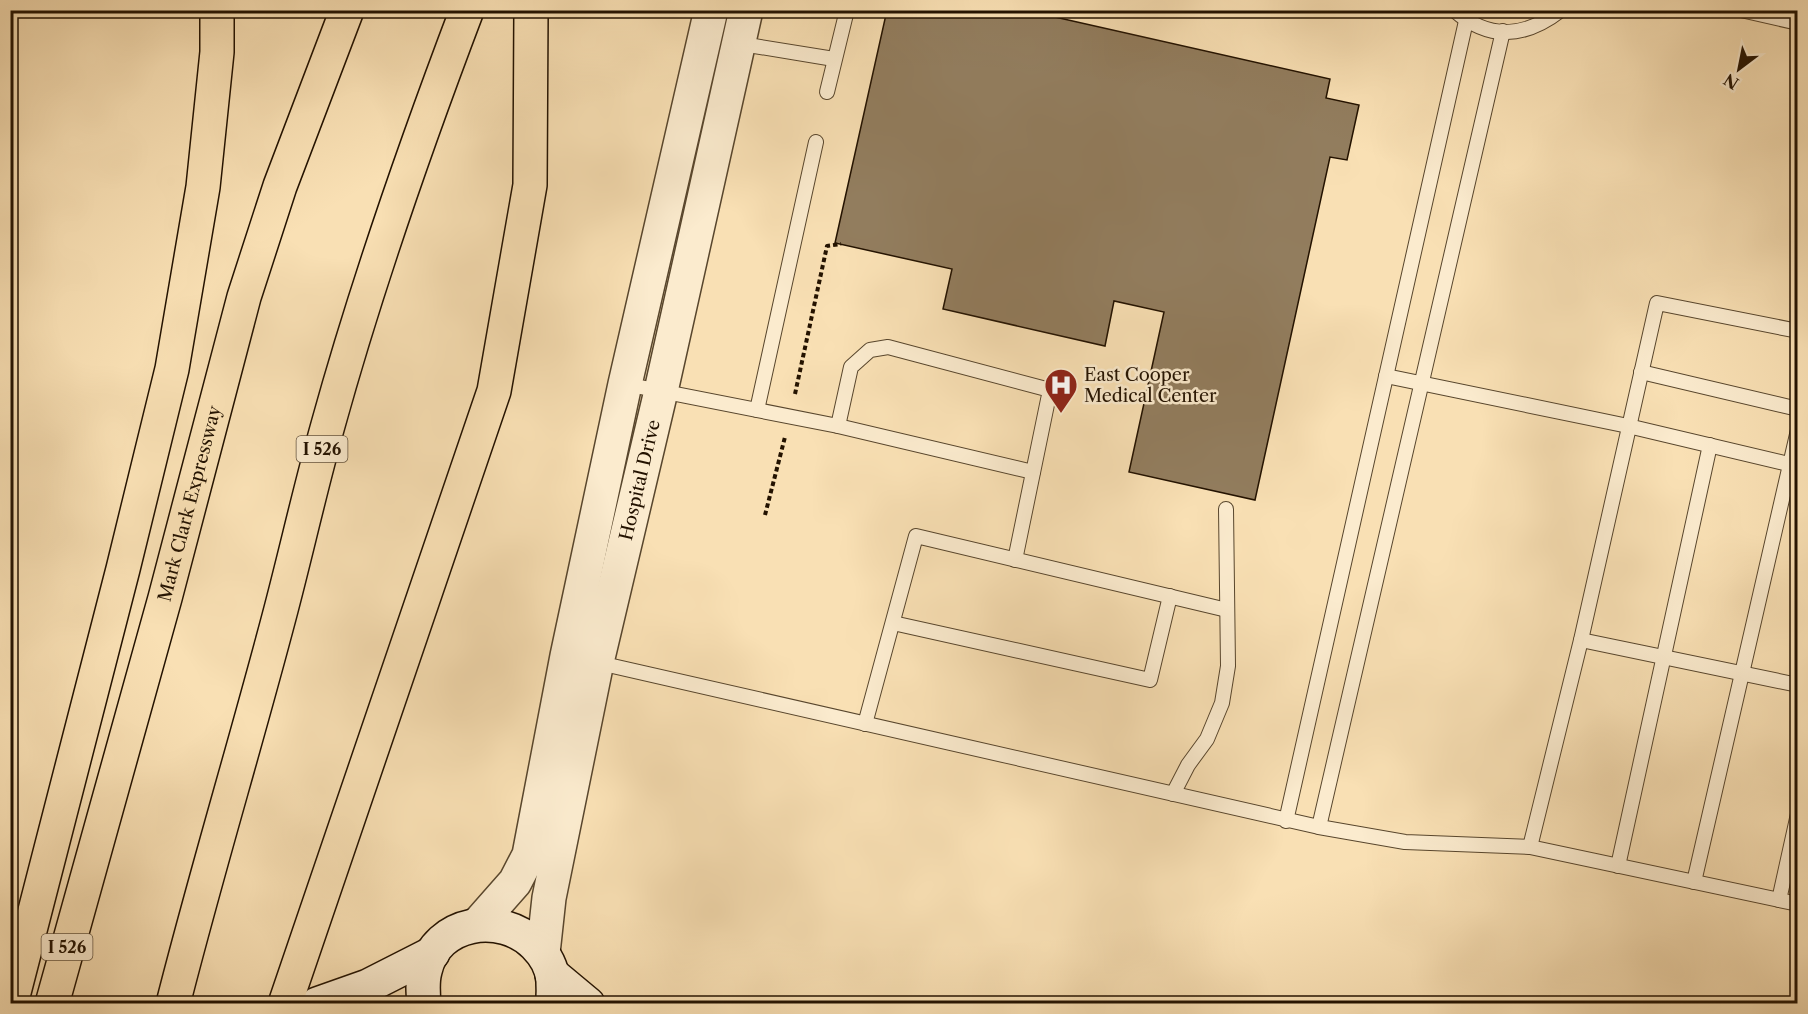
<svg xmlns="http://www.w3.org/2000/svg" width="1808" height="1014" viewBox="0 0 1808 1014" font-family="'Libre Caslon Text',serif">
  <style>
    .building { fill: #927d5e; stroke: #231200; stroke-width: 1.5 }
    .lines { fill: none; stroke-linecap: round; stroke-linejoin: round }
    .service-casing { stroke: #58462d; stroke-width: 16 }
    .tertiary-casing { stroke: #58462d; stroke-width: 36 }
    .secondary-casing { stroke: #231200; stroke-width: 36 }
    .motorway-casing { stroke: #231200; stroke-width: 36 }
    .path { stroke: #231200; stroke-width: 4; stroke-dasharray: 4.5 3; stroke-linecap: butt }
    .service { stroke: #fbebce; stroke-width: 14 }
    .tertiary { stroke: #fbebce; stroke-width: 33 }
    .secondary { stroke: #fbebce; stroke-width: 33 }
    .motorway { stroke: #f9e0b4; stroke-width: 33 }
    .labels { text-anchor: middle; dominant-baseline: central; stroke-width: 5; stroke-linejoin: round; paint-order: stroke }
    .shield { fill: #fbebce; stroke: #64533e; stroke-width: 1.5 }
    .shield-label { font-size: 16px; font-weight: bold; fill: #231200 }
    .poi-label { font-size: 18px; fill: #231200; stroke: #fbebce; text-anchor: start }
    .street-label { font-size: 18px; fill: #231200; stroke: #fbebce }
  </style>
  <rect width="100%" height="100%" fill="#f9e0b4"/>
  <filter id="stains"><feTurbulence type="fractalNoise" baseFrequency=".00333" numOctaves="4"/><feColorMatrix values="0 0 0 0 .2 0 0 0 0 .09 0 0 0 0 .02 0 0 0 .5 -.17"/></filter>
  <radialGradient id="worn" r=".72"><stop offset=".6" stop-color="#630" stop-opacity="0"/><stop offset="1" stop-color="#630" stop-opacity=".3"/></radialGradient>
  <polygon class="building" points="887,10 1024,10 1330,79 1326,98 1359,105 1347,160 1330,157 1255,500 1129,472 1164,312 1114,301 1105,346 943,309 952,269 835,243"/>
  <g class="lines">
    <defs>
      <g id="service">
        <path d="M 1454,10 C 1489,41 1525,38 1561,10"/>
        <polyline points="1741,10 1798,23"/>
        <polyline points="736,43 834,59"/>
        <polyline points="827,92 847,10"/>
        <polyline points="1798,331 1657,303 1581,640 1530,847 1798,904"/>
        <polyline points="1641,372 1798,409"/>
        <polyline points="1386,376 1628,426 1797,466"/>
        <polyline points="625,384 838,426 1033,472"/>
        <polyline points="757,410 816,142"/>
        <polyline points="838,426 851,367 870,350 888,347 1050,390 1015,560"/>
        <polyline points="893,623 1150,680 1170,596"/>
        <polyline points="1581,640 1798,685"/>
        <polyline points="595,662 1319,827 1405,842 1530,847"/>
        <polyline points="865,724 916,536 1227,610"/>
        <polyline points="1173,794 1188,765 1207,739 1222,703 1228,666 1226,509"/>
        <polyline points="1286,821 1466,21"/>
        <polyline points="1319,827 1503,31"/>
        <polyline points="1618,866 1710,445"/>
        <polyline points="1694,882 1798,430"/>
        <polyline points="1779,900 1798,814"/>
      </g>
      <g id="tertiary">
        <polyline points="478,924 515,882 529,855 567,656 625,384 711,10"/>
        <path id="s1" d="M 543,953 L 549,898 L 597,662 L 661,391 L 746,10"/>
      </g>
      <g id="secondary">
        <polyline points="552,974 588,1004"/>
        <polyline points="317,1004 368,986 433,953"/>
        <path d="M 424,1004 C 423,993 422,982 425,971 C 436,921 501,911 535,945 C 545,955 552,966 553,981 C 553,989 554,996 552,1004"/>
      </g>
      <g id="motorway">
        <polyline points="11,1004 123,569 172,369 203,187 217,52 217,10"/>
        <path id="s2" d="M 52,1004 L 165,598 L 244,297 L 280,186 L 347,10"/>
        <path d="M 173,1004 C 206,874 245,746 279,617 C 296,553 310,489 328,425 C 367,284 415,147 467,10"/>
        <polyline points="285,1004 494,391 530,185 531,10"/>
      </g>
    </defs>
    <use href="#service" class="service-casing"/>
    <use href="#tertiary" class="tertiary-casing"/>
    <use href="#secondary" class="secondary-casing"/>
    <use href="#motorway" class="motorway-casing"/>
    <g class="path">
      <polyline points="795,394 827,246 841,244"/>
      <polyline points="765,515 785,437"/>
    </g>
    <use href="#service" class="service"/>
    <use href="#tertiary" class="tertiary"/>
    <use href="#secondary" class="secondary"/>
    <use href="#motorway" class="motorway"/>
  </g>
  <defs>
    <symbol id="hospital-pin" viewBox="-11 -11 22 30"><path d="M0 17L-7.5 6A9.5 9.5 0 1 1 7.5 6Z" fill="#8f2418" stroke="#fbebce"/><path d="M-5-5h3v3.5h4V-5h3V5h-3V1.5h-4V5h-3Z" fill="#fff"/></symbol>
  </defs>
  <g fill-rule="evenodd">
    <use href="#hospital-pin" x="1042" y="366" width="38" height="52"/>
  </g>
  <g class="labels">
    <g class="shield">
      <rect x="296.5" y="436" width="51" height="26" rx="4.5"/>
      <rect x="41.5" y="934" width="51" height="26" rx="4.5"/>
    </g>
    <g class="shield-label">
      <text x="322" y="449">I 526</text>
      <text x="67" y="947">I 526</text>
    </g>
    <g class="poi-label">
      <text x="1084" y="375">East Cooper<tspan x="1084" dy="21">Medical Center</tspan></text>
    </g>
    <g class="street-label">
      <text stroke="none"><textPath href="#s1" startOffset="483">Hospital Drive</textPath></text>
      <text stroke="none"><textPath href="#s2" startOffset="519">Mark Clark Expressway</textPath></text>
    </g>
  </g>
  <rect width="1808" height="1014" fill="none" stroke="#f9e0b4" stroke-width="36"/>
  <rect x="12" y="12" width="1784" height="990" fill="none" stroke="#231200" stroke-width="3"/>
  <rect x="18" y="18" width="1772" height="978" fill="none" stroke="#231200" stroke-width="1.5"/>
  <g transform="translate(1739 69) rotate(212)" stroke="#fbebce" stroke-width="4.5" paint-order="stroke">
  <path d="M0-4.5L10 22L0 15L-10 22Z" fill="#231200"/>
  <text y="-9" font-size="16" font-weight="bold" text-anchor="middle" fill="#231200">N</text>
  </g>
  <rect width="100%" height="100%" filter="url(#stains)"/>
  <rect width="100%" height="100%" fill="url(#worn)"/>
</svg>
